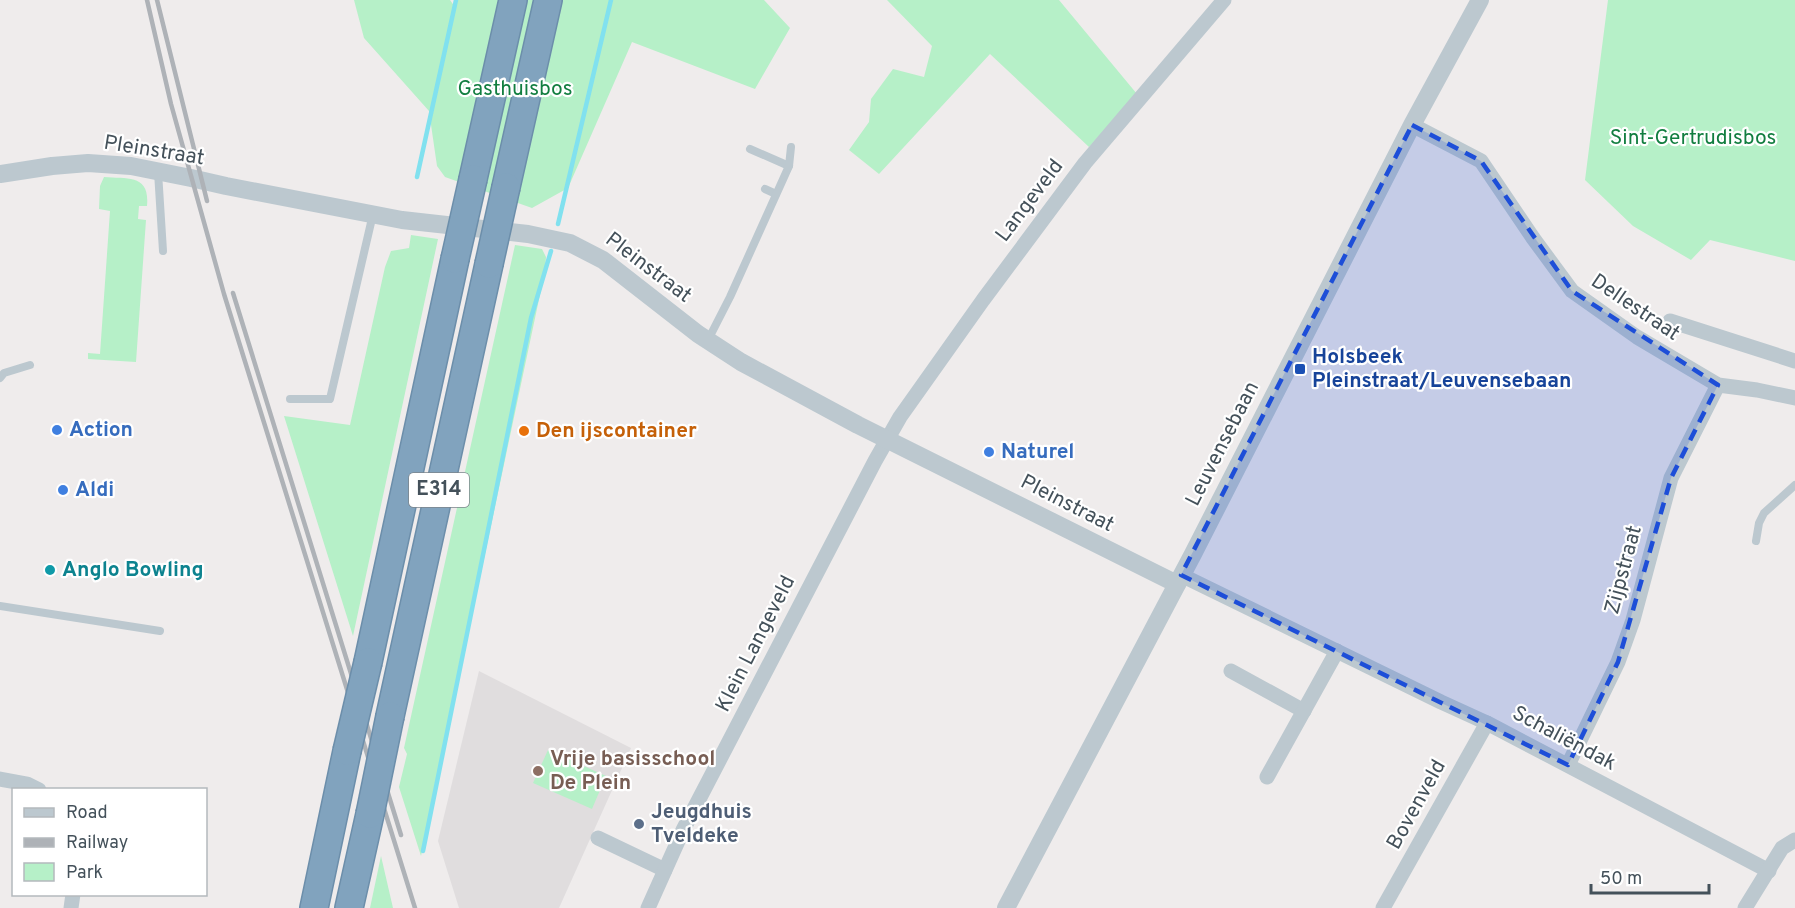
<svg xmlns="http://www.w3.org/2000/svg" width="1795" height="908" viewBox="0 0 1795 908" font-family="Overpass,sans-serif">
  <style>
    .education { fill: #e0ddde }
    .green { fill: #b6f0c8 }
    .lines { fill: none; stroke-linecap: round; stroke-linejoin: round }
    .stream { stroke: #81e1ef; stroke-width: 4.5 }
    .motorway-casing { stroke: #6c8eaa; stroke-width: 30 }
    .service { stroke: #bcc8cf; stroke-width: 8 }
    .minor { stroke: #bcc8cf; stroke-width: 15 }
    .tertiary { stroke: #bcc8cf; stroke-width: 18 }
    .motorway { stroke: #81a3be; stroke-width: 27 }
    .rail { stroke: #aeb2b7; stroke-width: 4.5 }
    .motorway-bridge-casing { stroke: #6c8eaa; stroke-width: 30; stroke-linecap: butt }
    .motorway-bridge { stroke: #81a3be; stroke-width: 27 }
    .marked { fill: #1d4ed8; fill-opacity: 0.2; stroke: #1d4ed8; stroke-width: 4.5; stroke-dasharray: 12 8; stroke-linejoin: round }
    .transit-dot { fill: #1a4fb4; stroke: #fff; stroke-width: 2 }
    .shop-dot { fill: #3f7fe0; stroke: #fff; stroke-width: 2 }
    .food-dot { fill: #e8710a; stroke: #fff; stroke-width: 2 }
    .culture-dot { fill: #0f9aa8; stroke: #fff; stroke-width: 2 }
    .education-dot { fill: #8d6e63; stroke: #fff; stroke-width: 2 }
    .service-dot { fill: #5c6f8a; stroke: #fff; stroke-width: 2 }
    .labels { text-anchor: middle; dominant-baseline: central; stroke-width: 4.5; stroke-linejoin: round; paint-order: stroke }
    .shield { fill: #fff; stroke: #7c858c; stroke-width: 1.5 }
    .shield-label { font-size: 20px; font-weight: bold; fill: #44515a }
    .park-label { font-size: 21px; fill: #127e40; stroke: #fff }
    .street-label { font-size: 21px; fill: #44515a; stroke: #fff }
    .transit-label { font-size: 21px; font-weight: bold; fill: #164399; stroke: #fff; text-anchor: start }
    .shop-label { font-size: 21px; font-weight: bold; fill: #366cbe; stroke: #fff; text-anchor: start }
    .food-label { font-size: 21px; font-weight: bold; fill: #c56008; stroke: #fff; text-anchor: start }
    .culture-label { font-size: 21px; font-weight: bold; fill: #0d838f; stroke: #fff; text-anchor: start }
    .education-label { font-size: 21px; font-weight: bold; fill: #785e54; stroke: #fff; text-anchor: start }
    .service-label { font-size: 21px; font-weight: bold; fill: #4e5e75; stroke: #fff; text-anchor: start }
  </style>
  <rect width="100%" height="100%" fill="#efecec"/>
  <polygon class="education" points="479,671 631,748 559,908 459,908 438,841"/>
  <g class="green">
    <polygon points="354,0 450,0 455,7 457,0 764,0 790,28 755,89 632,42 568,188 532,208 445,177 437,166 429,111 364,38"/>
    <polygon points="887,0 1059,0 1137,94 1089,147 990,54 879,174 849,150 869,122 871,99 893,69 924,77 932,46"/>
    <polygon points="1608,0 1795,0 1795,261 1710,240 1691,260 1633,226 1585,180"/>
    <path d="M 104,177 C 128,179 150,174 147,206 L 139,206 L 138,219 L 146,220 L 136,362 L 88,359 L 88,353 L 100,354 L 110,211 L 99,209 L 100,186 Z"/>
    <polygon points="411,235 438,239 353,636 284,416 350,425 385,267 391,251 409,248"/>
    <polygon points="515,245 542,249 546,257 545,271 421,856 399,787 407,754 404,748"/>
    <polygon points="548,750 606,776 592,809 533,783"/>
    <polygon points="381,856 393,908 370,908"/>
  </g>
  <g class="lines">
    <g class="stream">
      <polyline points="417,177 456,0"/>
      <polyline points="558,224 611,0"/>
      <polyline points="423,851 531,318 551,251"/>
    </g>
    <defs>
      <g id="motorway">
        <polyline points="473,179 513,0"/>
        <polyline points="506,187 548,0"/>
        <polyline points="368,662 455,259"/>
        <polyline points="390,716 489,264"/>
        <polyline points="314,908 347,751"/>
        <polyline points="349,908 370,814"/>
      </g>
    </defs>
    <use href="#motorway" class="motorway-casing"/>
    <g class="service">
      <polyline points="750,149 789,166"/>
      <polyline points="158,172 163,251"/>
      <polyline points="765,189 776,194"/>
      <polyline points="708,340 730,297 789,166 791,147"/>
      <polyline points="0,378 4,373 30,365"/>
      <polyline points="290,399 330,399 373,214"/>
      <polyline points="1756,541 1759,523 1764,513 1795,485"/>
      <polyline points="0,606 160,631"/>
    </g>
    <g class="minor">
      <polyline points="1412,125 1481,161 1533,238 1572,291 1637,337 1718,385 1757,390 1795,398"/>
      <polyline points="1670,321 1795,361"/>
      <polyline points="1181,575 1441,702 1487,723 1769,871"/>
      <polyline points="1231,671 1304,711"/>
      <polyline points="1568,765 1618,662 1633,620 1671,478 1718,385"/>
      <polyline points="1267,777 1337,651"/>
      <polyline points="0,779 27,784 39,790"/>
      <polyline points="598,838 665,870"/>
      <polyline points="71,908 73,894"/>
      <polyline points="648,908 683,830 875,461 900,417 983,300 1085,163 1224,0"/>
      <polyline points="1383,908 1487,723"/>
      <polyline points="1745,908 1782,848 1795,840"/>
    </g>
    <g class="tertiary">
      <polyline points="0,174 52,166 88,163 131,166 191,178 226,186 402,220 528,234 570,243 603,260 698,334 741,362 858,425 1177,584"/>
      <polyline points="1006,908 1193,554 1412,125 1480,0"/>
    </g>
    <use href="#motorway" class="motorway"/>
    <g class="rail">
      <polyline points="147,0 171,104 224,294 415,908"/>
      <polyline points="157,0 207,201"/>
      <polyline points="233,293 401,835"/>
    </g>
    <defs>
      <g id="motorway-bridge">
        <polyline points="455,259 473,179"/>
        <polyline points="489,264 506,187"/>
        <polyline points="347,751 368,662"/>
        <polyline points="370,814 390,716"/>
      </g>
    </defs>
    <use href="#motorway-bridge" class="motorway-bridge-casing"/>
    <use href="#motorway-bridge" class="motorway-bridge"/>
  </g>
  <path class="marked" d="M 1412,125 L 1481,161 L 1572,291 L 1718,385 L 1671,478 L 1618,662 L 1568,765 L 1181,575 Z"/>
  <rect class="transit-dot" x="1294" y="363" width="12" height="12" rx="3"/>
  <g class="shop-dot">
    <circle cx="57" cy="430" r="6"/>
    <circle cx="989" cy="452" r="6"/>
    <circle cx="63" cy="490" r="6"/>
  </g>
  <circle class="food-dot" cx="524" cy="431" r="6"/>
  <circle class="culture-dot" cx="50" cy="570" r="6"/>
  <circle class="education-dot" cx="538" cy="771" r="6"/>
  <circle class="service-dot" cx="639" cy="824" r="6"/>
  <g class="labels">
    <rect class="shield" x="409" y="473" width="60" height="34" rx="4.5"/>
    <g class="shield-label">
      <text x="439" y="490">E314</text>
    </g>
    <g class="park-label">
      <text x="515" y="89">Gasthuisbos</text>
      <text x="1693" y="138">Sint-Gertrudisbos</text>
    </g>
    <g class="street-label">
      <text transform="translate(154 151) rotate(9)">Pleinstraat</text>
      <text transform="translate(1030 201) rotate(-53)">Langeveld</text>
      <text transform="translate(648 268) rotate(37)">Pleinstraat</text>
      <text transform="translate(1635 308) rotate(34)">Dellestraat</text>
      <text transform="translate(1223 444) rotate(-63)">Leuvensebaan</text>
      <text transform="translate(1067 504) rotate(27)">Pleinstraat</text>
      <text transform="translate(1624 570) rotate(-75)">Zijpstraat</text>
      <text transform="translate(756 644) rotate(-63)">Klein Langeveld</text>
      <text transform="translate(1564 739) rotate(28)">Schaliëndak</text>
      <text transform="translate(1417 805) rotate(-61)">Bovenveld</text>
    </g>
    <g class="transit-label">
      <text x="1312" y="357">Holsbeek<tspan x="1312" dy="24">Pleinstraat/Leuvensebaan</tspan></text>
    </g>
    <g class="shop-label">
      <text x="69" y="430">Action</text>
      <text x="1001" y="452">Naturel</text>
      <text x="75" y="490">Aldi</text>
    </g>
    <g class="food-label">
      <text x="536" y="431">Den ijscontainer</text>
    </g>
    <g class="culture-label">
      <text x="62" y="570">Anglo Bowling</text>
    </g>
    <g class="education-label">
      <text x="550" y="759">Vrije basisschool<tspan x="550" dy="24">De Plein</tspan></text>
    </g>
    <g class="service-label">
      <text x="651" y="812">Jeugdhuis<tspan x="651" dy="24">Tveldeke</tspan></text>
    </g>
  </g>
  <rect x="12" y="788" width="195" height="108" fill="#ffffff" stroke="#b4b9bd" stroke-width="1.5"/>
  <rect x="24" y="808" width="30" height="9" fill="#bcc8cf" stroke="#b4b9bd" stroke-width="1.5"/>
  <text x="66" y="818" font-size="18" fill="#44515a">Road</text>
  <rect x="24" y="838" width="30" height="9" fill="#aeb2b7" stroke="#b4b9bd" stroke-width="1.5"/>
  <text x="66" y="848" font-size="18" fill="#44515a">Railway</text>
  <rect x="24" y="863" width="30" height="18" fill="#b6f0c8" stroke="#b4b9bd" stroke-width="1.5"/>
  <text x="66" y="878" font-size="18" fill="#44515a">Park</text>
  <path d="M1591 884v9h118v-9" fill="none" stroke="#44515a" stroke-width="3"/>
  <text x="1600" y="884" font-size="18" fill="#44515a" stroke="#ffffff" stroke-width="4.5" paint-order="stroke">50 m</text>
</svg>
